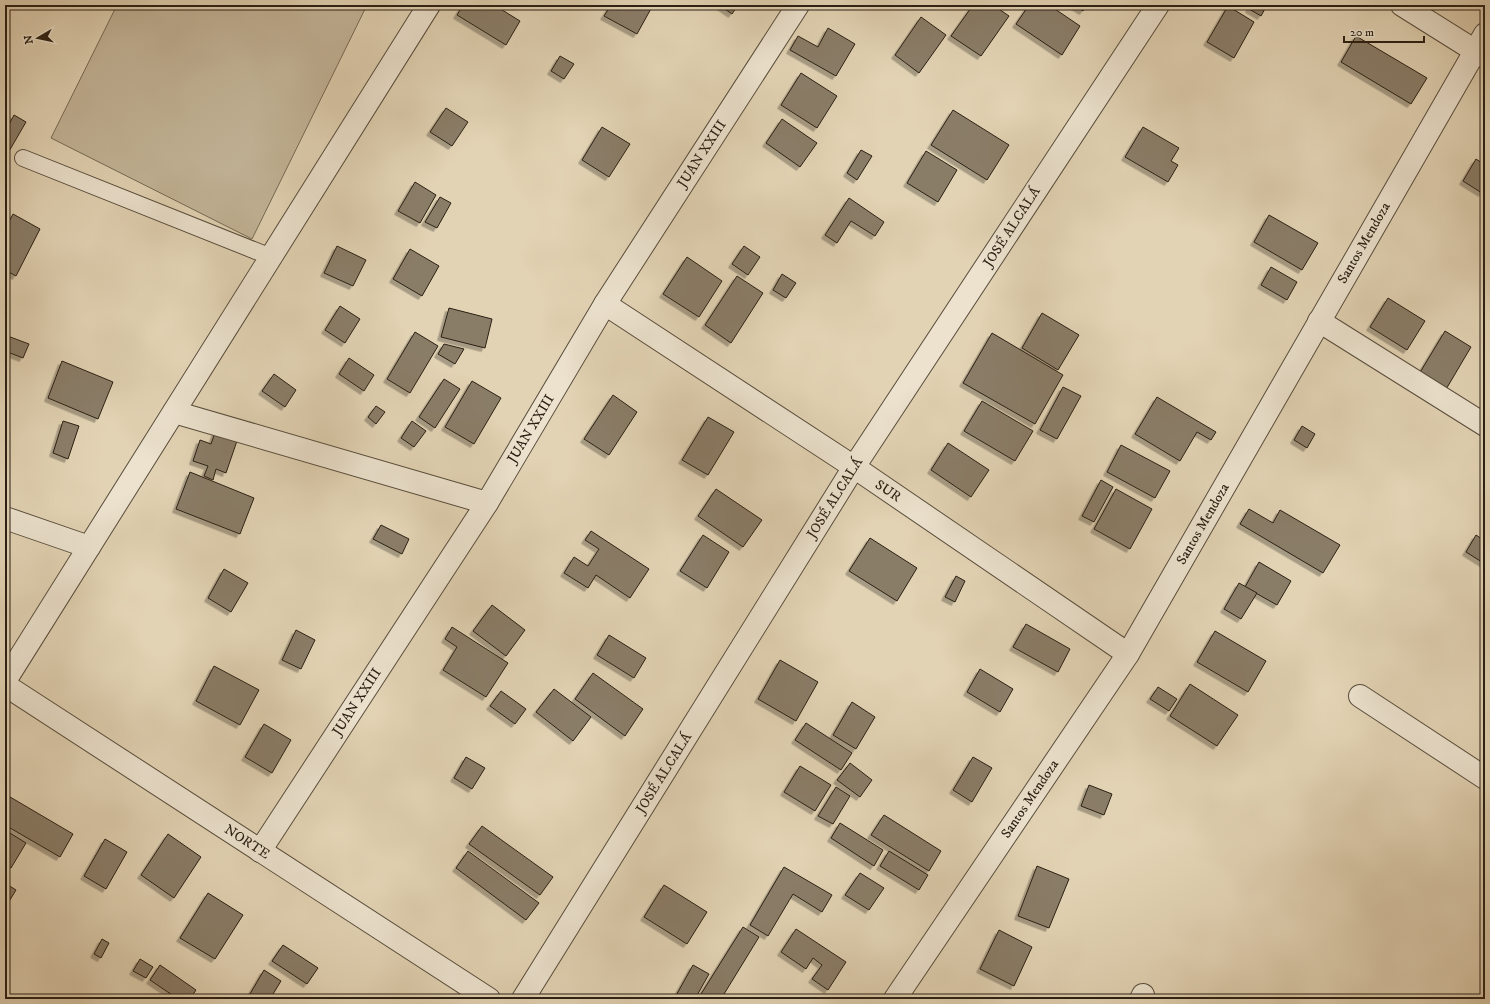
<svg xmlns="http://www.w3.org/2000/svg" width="1490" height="1004" viewBox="0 0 1490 1004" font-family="'IM FELL DW Pica',serif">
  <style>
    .pitch { fill: #c3b599; stroke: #766a56 }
    .building { fill: #8a7d67; stroke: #2a2014; filter: url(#shadow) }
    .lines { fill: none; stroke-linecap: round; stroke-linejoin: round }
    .service-casing { stroke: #584d3c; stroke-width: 18 }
    .minor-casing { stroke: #584d3c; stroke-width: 24 }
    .tertiary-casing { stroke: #584d3c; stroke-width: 24 }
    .service { stroke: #ece2ce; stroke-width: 16 }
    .minor { stroke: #ece2ce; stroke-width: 22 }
    .tertiary { stroke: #ece2ce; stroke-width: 22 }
    .labels { text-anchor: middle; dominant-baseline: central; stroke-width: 4; stroke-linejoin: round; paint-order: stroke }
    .street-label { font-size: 14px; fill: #2a2014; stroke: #ece2ce }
  </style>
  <defs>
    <filter id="shadow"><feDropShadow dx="-3.5" dy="3.5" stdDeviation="0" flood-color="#0004"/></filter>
  </defs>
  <rect width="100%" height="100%" fill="#e2d3b4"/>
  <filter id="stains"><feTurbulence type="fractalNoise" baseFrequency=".005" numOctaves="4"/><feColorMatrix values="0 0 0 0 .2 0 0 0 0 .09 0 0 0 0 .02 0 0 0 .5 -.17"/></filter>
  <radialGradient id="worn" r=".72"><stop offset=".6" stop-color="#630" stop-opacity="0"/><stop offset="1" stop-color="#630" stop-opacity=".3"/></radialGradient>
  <polygon class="pitch" points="117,5 367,5 252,239 51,138"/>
  <g class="building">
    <polygon points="463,5 494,5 520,21 506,45 457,15"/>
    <polygon points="611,5 653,5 637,34 604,16"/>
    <polygon points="719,5 738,5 732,14"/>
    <polygon points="973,5 993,5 1009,16 981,56 951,36"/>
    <polygon points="1029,5 1049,5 1080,26 1062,55 1016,24"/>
    <polygon points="1073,5 1087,5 1083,11"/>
    <polygon points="1251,5 1267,5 1261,16 1249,9"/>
    <polygon points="1228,6 1254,22 1234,58 1207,42"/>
    <polygon points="921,17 946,35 919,73 895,55"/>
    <polygon points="828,28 855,44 836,76 790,50 798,36 818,47"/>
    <polygon points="1356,36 1427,78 1411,104 1341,62"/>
    <polygon points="560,56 574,64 564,79 551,71"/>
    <polygon points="801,73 837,96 817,128 781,105"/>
    <polygon points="446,108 468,122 452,146 430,132"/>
    <polygon points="953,110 1009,145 987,180 931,145"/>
    <polygon points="14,115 26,122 8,153 5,151 5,132"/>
    <polygon points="782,119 817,143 800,167 766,143"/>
    <polygon points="602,127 630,144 609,177 582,160"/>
    <polygon points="1143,127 1179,148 1171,161 1178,165 1168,182 1125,157"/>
    <polygon points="861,150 872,156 857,180 847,173"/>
    <polygon points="926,151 957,170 938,202 907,183"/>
    <polygon points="1476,159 1485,165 1485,189 1482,193 1463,181"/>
    <polygon points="415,182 436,195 420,223 398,211"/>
    <polygon points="440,197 451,203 437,228 425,222"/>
    <polygon points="849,198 884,222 875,236 851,221 837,243 825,235"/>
    <polygon points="13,214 40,229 16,276 5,270 5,229"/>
    <polygon points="1269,215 1318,243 1302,270 1254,242"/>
    <polygon points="337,246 366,260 353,286 324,273"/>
    <polygon points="744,246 760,257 748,275 732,264"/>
    <polygon points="410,249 439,266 422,296 393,279"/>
    <polygon points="687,257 722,281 699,317 663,294"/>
    <polygon points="1271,267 1297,282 1287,300 1261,285"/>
    <polygon points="782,274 796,283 786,298 773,290"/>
    <polygon points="737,276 763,293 731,343 705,325"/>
    <polygon points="1388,298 1425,321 1407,350 1370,327"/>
    <polygon points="340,306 360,319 345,343 325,330"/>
    <polygon points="449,308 492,319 485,348 441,337"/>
    <polygon points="1042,313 1079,335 1058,370 1022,348"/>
    <polygon points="1445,331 1471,347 1445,391 1419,374"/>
    <polygon points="415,332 438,346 410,393 387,379"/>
    <polygon points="992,333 1063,375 1035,424 963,383"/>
    <polygon points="5,335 29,344 23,358 5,351"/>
    <polygon points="444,344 464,349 455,364 438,354"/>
    <polygon points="349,358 374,375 364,391 339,374"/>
    <polygon points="62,361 113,382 98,419 48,398"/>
    <polygon points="274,374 296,390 285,407 262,391"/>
    <polygon points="444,379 460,389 435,428 419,417"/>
    <polygon points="472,381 501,398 474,444 445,427"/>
    <polygon points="1063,387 1081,396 1057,439 1040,430"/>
    <polygon points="613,395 637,412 609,455 584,439"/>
    <polygon points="1157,397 1216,432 1211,440 1197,432 1180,461 1135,434"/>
    <polygon points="982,401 1033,431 1015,461 964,431"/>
    <polygon points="376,406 385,412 376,424 368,417"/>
    <polygon points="708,417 734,432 708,475 682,460"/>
    <polygon points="63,421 79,426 68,459 53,453"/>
    <polygon points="412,421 426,431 414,447 401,438"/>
    <polygon points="1302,426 1315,434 1307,448 1294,440"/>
    <polygon points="217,427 239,435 226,473 216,469 213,480 204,476 208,466 193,461 200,440 211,444"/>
    <polygon points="948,443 989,470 971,497 931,470"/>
    <polygon points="1121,445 1170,471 1155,498 1107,472"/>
    <polygon points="190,472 254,498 240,534 176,509"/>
    <polygon points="1101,480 1113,487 1094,522 1082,516"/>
    <polygon points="716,489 762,520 743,547 698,516"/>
    <polygon points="1116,489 1152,509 1130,549 1094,529"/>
    <polygon points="1249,509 1273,523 1280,510 1340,545 1323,573 1240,524"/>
    <polygon points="381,525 409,539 402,554 373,539"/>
    <polygon points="591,531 649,569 630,598 596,575 588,588 564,573 574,557 588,566 599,549 585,540"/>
    <polygon points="703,535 729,552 707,588 680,571"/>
    <polygon points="1476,535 1485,541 1485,564 1466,552"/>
    <polygon points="870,538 917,568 897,601 849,571"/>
    <polygon points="1259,562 1291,581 1277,605 1245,587"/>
    <polygon points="224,569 248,583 231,612 208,598"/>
    <polygon points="956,576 965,581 955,602 945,597"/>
    <polygon points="1239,583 1257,593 1241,619 1224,609"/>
    <polygon points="492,605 525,630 506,656 473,631"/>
    <polygon points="1026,624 1070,649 1058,672 1013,647"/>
    <polygon points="452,627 508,663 486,697 443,670 457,647 445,639"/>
    <polygon points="296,630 315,640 301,669 282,660"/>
    <polygon points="1215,631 1266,661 1248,692 1197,662"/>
    <polygon points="609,635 646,658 634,678 597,655"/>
    <polygon points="780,660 818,682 796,721 758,699"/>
    <polygon points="214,666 259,690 240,725 196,701"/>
    <polygon points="980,669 1013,689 1000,712 967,692"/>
    <polygon points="593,673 643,709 625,736 575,699"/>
    <polygon points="1190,684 1238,715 1217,746 1170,716"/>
    <polygon points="1158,687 1177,699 1169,711 1150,699"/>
    <polygon points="554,689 591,717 573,741 536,712"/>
    <polygon points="501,691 526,709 515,724 490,706"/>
    <polygon points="852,702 875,717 856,749 833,735"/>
    <polygon points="806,723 852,753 841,770 795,740"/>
    <polygon points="264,724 291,740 272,773 245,757"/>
    <polygon points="466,757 485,768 472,789 454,778"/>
    <polygon points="973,757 992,768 972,802 953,790"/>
    <polygon points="850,763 872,780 860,797 837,780"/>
    <polygon points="800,766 831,785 815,811 784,792"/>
    <polygon points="1089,785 1112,794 1104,815 1081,806"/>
    <polygon points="836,787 850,796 833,824 818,816"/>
    <polygon points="5,794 73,834 60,857 5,825"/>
    <polygon points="884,815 941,851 929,871 871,835"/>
    <polygon points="840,823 883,850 874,866 831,838"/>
    <polygon points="482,826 553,877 540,895 469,844"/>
    <polygon points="5,830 26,843 11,868 5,864"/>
    <polygon points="168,834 201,857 174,898 141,875"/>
    <polygon points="105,839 127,852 106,889 84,876"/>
    <polygon points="468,851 539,903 526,920 456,868"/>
    <polygon points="889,851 928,875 919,890 880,866"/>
    <polygon points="1037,866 1069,879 1049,928 1018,916"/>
    <polygon points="784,867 832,895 822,912 793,894 768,936 750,925"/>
    <polygon points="860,873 884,888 869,910 845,895"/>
    <polygon points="5,883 16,890 5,908"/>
    <polygon points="664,885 707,912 687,944 644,917"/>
    <polygon points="208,893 243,915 215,959 180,938"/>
    <polygon points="743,927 759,937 721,999 710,999 701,994"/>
    <polygon points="796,929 846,962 828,990 812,979 822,965 813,958 806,969 781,952"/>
    <polygon points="999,930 1032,947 1014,986 980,969"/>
    <polygon points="102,939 109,943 101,958 94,954"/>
    <polygon points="283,945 318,968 307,984 272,961"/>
    <polygon points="140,959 153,967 146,978 133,971"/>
    <polygon points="160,965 196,990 190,999 178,999 150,980"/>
    <polygon points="693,965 709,974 695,999 674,999"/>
    <polygon points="264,970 281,981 270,999 247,999"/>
  </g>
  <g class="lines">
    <defs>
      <polyline id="service" points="23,158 271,257"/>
      <g id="minor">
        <polyline points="1402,5 1485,57"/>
        <polyline points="605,304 854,467 1128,654"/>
        <polyline points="1319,321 1485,425"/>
        <polyline points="174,412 487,503"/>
        <polyline points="5,518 89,547"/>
        <polyline points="5,681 429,5"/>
        <polyline points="5,685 489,999"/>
        <polyline points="1360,696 1485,778"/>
        <polyline points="260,851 487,503 605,304 798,5"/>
        <polyline points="523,999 854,467 1158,5"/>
        <polyline points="1141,999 1143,995"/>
      </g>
      <polyline id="tertiary" points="895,999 1128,654 1485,34"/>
    </defs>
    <use href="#service" class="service-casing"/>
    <use href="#minor" class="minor-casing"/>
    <use href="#tertiary" class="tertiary-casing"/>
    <use href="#service" class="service"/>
    <use href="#minor" class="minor"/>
    <use href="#tertiary" class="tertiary"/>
  </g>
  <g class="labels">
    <g class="street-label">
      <text transform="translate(702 154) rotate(-57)">JUAN XXIII</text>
      <text transform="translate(1012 227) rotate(-57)">JOSÉ ALCALÁ</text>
      <text transform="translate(1364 243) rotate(-60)">Santos Mendoza</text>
      <text transform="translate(531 429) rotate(-59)">JUAN XXIII</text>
      <text transform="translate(888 491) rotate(34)">SUR</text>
      <text transform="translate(835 498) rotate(-58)">JOSÉ ALCALÁ</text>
      <text transform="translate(1203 524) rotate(-60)">Santos Mendoza</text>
      <text transform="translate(357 702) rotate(-57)">JUAN XXIII</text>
      <text transform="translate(664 773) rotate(-58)">JOSÉ ALCALÁ</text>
      <text transform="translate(1030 799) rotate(-56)">Santos Mendoza</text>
      <text transform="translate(247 842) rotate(33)">NORTE</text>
    </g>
  </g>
  <rect width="1490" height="1004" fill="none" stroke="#e2d3b4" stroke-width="20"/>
  <rect x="6" y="6" width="1478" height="992" fill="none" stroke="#2a2014" stroke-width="2"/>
  <rect x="10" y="10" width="1470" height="984" fill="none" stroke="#2a2014"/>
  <g transform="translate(38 38) rotate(261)" stroke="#ece2ce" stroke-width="3" paint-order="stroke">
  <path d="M0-3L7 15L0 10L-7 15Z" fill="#2a2014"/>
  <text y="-6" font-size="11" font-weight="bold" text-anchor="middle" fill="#2a2014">N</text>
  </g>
  <path d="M1344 36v6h80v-6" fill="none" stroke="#2a2014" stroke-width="2"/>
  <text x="1350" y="36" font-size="12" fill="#2a2014" stroke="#ece2ce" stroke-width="3" paint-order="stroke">20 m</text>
  <rect width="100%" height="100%" filter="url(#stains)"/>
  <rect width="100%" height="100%" fill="url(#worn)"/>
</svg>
